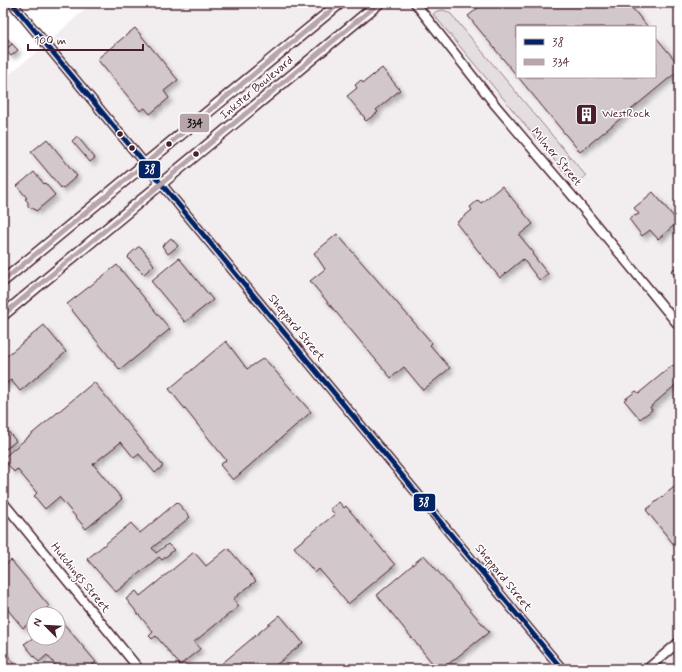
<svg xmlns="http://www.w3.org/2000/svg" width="682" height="672" viewBox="0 0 682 672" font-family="Mynerve,sans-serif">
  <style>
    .built { fill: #f2eeef; fill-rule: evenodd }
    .green { fill: #e5dee0; stroke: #987e86 }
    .building { fill: #d2c7cb; stroke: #4a1f2b; filter: url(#shadow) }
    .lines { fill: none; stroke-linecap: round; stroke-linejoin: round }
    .minor-casing { stroke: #4a1f2b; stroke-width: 11 }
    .major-casing { stroke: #4a1f2b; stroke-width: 13 }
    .minor { stroke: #fff; stroke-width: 8 }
    .major { stroke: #fff; stroke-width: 10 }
    .bus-1-casing { stroke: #fff; stroke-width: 8 }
    .bus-2-casing { stroke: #fff; stroke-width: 8 }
    .bus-1 { stroke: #052465; stroke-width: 5 }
    .bus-2 { stroke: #b7a5aa; stroke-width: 5 }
    .bus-dot { fill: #4a1f2b; stroke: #fff; stroke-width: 1.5 }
    .labels { text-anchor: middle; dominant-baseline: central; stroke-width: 3; stroke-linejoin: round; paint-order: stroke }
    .street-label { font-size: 12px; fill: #4a1f2b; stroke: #fff }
    .poi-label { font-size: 12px; fill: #4a1f2b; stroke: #fff; text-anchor: start }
    .line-badge { stroke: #fff; stroke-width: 1.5 }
    .badge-label { font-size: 11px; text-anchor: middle; font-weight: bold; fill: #fff }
    .pale-badge-label { font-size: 11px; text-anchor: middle; font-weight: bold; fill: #111 }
  </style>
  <defs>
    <filter id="shadow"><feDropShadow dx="3.5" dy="3.5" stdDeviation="2" flood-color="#0004"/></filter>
  </defs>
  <rect width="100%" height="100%" fill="#fff"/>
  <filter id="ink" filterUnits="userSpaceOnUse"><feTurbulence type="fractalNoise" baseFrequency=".025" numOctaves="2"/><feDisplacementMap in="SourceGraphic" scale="8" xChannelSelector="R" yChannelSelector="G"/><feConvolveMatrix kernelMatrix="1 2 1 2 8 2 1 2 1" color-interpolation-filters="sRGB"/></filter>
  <g filter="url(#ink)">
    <path class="built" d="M 92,3 L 679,3 L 679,669 L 3,669 L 3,79 L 39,50 ZM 517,27 L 655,27 L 655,77 L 517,77 ZM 34,614 L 58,614 L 58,638 L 34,638 Z"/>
    <polygon class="green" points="444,10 451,14 586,176 575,185 433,14 437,11"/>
    <g class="building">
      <polygon points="484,3 628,3 648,27 517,27 517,76 468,16"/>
      <polygon points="135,28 178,80 164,91 169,98 150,114 145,108 140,111 97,59"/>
      <polygon points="655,36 679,65 679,70 580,152 518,77 655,77"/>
      <polygon points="7,38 12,44 5,50 3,48 3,41"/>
      <polygon points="12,44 18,50 11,56 5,50"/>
      <polygon points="382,68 400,90 376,110 378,112 366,121 364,119 365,118 347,96 357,88 355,85 361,80 363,83"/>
      <polygon points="77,136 95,158 90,162 72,141"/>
      <polygon points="47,139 77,176 62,189 31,152"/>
      <polygon points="34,172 44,184 45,183 55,195 36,211 33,208 28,207 28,202 25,199 27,198 17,186"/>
      <polygon points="502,186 533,224 519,235 534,253 532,254 548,274 540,281 523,259 500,278 456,223 472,210 470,207 478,200 481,203"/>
      <polygon points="653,192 678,222 658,239 650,230 642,236 629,219 634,215 635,216 639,214 634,208"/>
      <polygon points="337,234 432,343 430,345 450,368 423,390 404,367 391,378 310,281 325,269 314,253"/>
      <polygon points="171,238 178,246 168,254 162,246"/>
      <polygon points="138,247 141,247 154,265 144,274 128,258 129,255"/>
      <polygon points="179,258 213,300 185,322 151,281"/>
      <polygon points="117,265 170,329 120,370 67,304"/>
      <polygon points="679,265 679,281 671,271"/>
      <polygon points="44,325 66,352 20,391 11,380 3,386 3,359"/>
      <polygon points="226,341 247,369 264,358 311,412 233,480 220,465 226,460 169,389"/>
      <polygon points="673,365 679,373 679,382 650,407 652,410 640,419 624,400 636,391 639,393"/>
      <polygon points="94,382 163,466 155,473 139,454 134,458 121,442 93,464 122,499 86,529 59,497 45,509 34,496 37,493 17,469 14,472 3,458"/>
      <polygon points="3,425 16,441 3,451"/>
      <polygon points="679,483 679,551 646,510"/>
      <polygon points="177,502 190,517 152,548 156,553 168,544 174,550 162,560 159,557 116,592 87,559 131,523 140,533"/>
      <polygon points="339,502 344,508 346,506 395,565 348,604 319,569 315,573 294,547 335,514 330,509"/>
      <polygon points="228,548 256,581 233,599 239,606 194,642 200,649 180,665 156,636 152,639 149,636 153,632 126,599 136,591 140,596 194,552 206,566"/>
      <polygon points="424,555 489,632 442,669 437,669 377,595"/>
      <polygon points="11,560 49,606 40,614 34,614 34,619 23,628 3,604 3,567"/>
      <polygon points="280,615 303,643 271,669 222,669 219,666"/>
      <polygon points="58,617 96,662 87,669 59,669 47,655 39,662 24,644 34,637 34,638 58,638"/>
      <polygon points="3,650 19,669 3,669"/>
    </g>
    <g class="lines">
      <defs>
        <g id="minor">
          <polyline points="12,3 562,669"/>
          <polyline points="415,3 496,106 575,199 679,326"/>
          <polyline points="3,502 139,669"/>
          <polyline points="647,669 679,642"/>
        </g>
        <g id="major">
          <polyline points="3,281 340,3"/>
          <polyline points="3,315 379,3"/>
        </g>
      </defs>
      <use href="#minor" class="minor-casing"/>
      <use href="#major" class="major-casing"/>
      <use href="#minor" class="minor"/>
      <use href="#major" class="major"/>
      <defs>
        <polyline id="bus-1" points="12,3 562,669"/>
        <g id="bus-2">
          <polyline points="3,281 340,3"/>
          <polyline points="3,315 379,3"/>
        </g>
      </defs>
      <use href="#bus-1" class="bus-1-casing"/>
      <use href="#bus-2" class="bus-2-casing"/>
      <use href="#bus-1" class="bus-1"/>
      <use href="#bus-2" class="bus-2"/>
    </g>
  </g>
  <defs>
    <symbol id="building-square" viewBox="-11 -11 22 22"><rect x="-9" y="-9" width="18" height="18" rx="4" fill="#4a1f2b" stroke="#fff"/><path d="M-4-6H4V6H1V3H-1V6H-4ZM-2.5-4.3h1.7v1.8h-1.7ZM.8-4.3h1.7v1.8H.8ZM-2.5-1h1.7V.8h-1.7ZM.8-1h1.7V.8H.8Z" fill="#fff"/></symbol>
  </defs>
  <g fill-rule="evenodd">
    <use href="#building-square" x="574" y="102" width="25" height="25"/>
  </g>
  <g class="bus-dot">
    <circle cx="120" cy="134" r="3.5"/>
    <circle cx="169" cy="144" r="3.5"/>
    <circle cx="132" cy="148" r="3.5"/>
    <circle cx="196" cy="154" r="3.5"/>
  </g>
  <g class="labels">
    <g class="street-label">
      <text transform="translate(257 88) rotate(-40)">Inkster Boulevard</text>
      <text transform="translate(556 157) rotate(50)">Milner Street</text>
      <text transform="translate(296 328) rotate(51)">Sheppard Street</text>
      <text transform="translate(80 578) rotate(51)">Hutchings Street</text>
      <text transform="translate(503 578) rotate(51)">Sheppard Street</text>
    </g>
    <g class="poi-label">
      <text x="602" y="114">WestRock</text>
    </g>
  </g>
  <g class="line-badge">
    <rect x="179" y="113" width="31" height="20" rx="4" fill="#b7a5aa"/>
    <rect x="138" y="160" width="23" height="19" rx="4" fill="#052465"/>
    <rect x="413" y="493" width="23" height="19" rx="4" fill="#052465"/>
  </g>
  <g class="badge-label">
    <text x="150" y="173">38</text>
    <text x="424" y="506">38</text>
  </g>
  <g class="pale-badge-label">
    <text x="195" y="127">334</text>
  </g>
  <rect width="682" height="672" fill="none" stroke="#fff" stroke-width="16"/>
  <rect x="8" y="8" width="666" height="656" fill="none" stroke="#4a1f2b" stroke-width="1.5" filter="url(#ink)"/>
  <rect x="516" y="26" width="140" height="52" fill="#ffffff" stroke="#b7a5aa"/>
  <rect x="524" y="39" width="20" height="6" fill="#052465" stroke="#b7a5aa"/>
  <text x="552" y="46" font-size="12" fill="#4a1f2b">38</text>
  <rect x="524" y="59" width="20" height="6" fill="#b7a5aa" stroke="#b7a5aa"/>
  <text x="552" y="66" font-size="12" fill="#4a1f2b">334</text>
  <g transform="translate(46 626) rotate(294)"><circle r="19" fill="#ffffff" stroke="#b7a5aa"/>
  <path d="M0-3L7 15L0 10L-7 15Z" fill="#4a1f2b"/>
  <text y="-6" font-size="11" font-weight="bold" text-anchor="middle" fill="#4a1f2b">N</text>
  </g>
  <path d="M28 44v6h115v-6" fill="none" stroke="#4a1f2b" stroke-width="2"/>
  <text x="34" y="44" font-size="12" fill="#4a1f2b" stroke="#ffffff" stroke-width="3" paint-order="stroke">100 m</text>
</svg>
